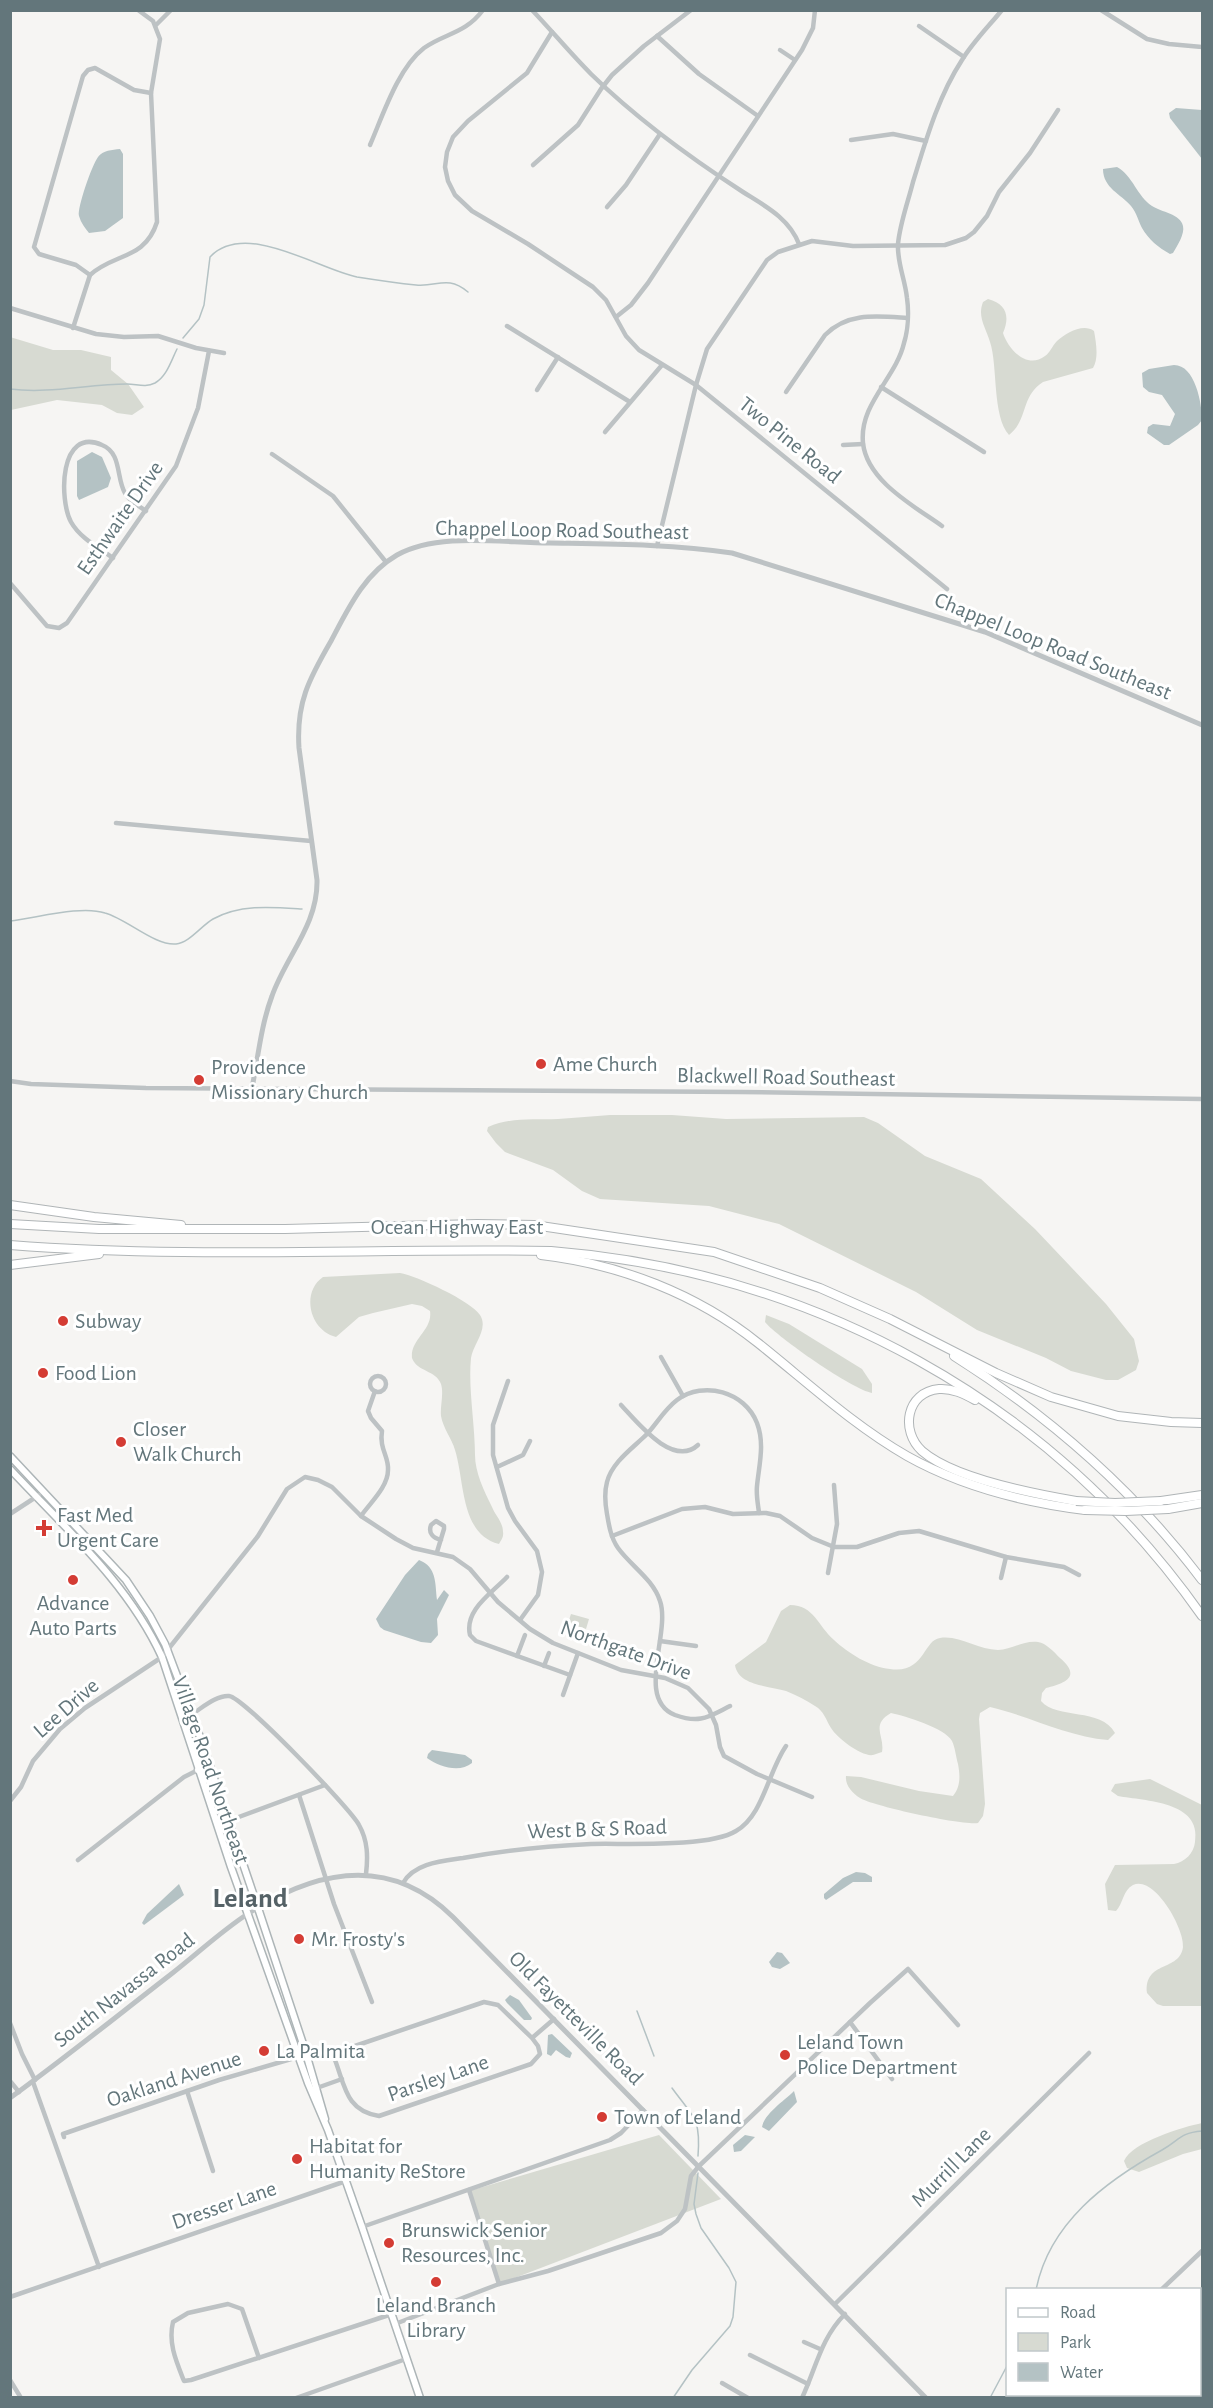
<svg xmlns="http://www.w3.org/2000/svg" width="1213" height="2408" viewBox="0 0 1213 2408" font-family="'Alegreya Sans',sans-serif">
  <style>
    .green { fill: #d7dad2 }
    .water { fill: #b4c2c4 }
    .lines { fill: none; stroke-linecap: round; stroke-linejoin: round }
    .stream { stroke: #b4c2c4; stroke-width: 1.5 }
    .secondary-casing { stroke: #adb5b7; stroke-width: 9 }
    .motorway-casing { stroke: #b0b5b7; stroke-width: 10 }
    .minor { stroke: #bdc2c4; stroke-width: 4.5 }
    .tertiary { stroke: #bdc2c4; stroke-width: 5 }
    .secondary { stroke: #fff; stroke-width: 6 }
    .motorway { stroke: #fff; stroke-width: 8 }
    .motorway-bridge-casing { stroke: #b0b5b7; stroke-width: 10; stroke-linecap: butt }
    .motorway-bridge { stroke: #fff; stroke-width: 8 }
    .poi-dot { fill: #d43c34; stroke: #fff; stroke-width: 2 }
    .labels { text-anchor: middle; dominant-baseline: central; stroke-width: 6; stroke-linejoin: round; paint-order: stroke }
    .street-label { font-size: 22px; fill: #63767b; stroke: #fff }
    .poi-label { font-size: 22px; fill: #63767b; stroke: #fff; text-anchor: start }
    .district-label { font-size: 28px; font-weight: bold; fill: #556267; stroke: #fff }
  </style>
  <rect width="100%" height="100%" fill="#f6f5f3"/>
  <g class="green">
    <path d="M 988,299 C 1007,304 1010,317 1003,333 C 1008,349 1027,370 1045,356 C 1050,353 1052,346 1057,341 C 1066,333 1083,323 1094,331 C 1096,342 1099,358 1093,368 L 1043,382 C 1020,397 1029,419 1009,435 C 992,416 998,366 990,342 C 986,328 977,317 983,302 Z"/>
    <polygon points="10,337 53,350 81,350 111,357 111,370 128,384 144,407 132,415 117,413 102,405 57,400 11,410"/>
    <path d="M 610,1115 L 672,1115 L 726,1119 L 864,1117 L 878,1123 L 925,1156 L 981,1179 L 1035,1229 L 1106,1304 L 1134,1339 L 1139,1361 L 1136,1370 L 1118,1380 L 1106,1380 L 1071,1371 L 1046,1358 L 977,1330 L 916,1292 L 779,1224 L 709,1206 L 600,1199 L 582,1191 L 553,1170 L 505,1152 L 496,1143 L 487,1131 L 488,1127 C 511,1117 534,1120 558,1119 C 576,1118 593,1116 610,1115 Z"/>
    <path d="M 400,1273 C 417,1276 471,1301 480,1315 C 489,1329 473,1344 471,1358 C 468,1388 475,1424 475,1455 C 475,1472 484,1491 492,1507 C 495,1515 503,1522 503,1532 C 504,1537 501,1540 499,1544 C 460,1534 465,1482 455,1450 C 452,1439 443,1428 441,1416 C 440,1406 444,1394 441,1384 C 436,1370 417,1372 412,1358 C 410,1339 433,1330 430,1311 L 422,1306 L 412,1304 L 373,1313 L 359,1317 L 336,1337 C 309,1330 301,1292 323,1277 Z"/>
    <path d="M 766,1315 L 789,1324 L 862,1369 L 872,1384 L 872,1393 C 853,1390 777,1337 765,1322 Z"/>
    <path d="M 790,1605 C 814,1605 818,1626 834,1640 C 848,1653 870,1667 890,1669 C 925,1674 923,1640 940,1638 C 960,1635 978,1650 998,1650 C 1011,1650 1024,1640 1038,1642 C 1046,1643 1054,1652 1060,1658 C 1082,1677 1065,1683 1046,1688 L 1042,1693 L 1041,1701 C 1057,1720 1101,1707 1115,1733 L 1108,1740 C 1069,1737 1029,1716 990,1707 L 980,1713 L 979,1719 L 985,1804 L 983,1816 L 978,1823 C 965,1826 872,1806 860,1798 C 852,1793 845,1785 846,1776 L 861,1777 L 919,1791 L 953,1796 C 961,1786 960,1775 958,1764 C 956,1757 955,1747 952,1741 C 945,1728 905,1716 891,1713 C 870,1725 885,1736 882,1752 C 881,1752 874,1755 873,1755 C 862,1757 837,1738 831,1728 C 826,1720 824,1711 815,1706 C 806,1700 796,1695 786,1691 C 770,1686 738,1686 735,1665 L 766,1642 L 781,1611 Z"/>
    <polygon points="571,1614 589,1619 586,1629 568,1623"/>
    <path d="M 1150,1779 L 1202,1805 L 1202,2006 L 1163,2006 L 1157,2004 L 1147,1993 C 1144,1960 1180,1972 1183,1947 C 1185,1930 1155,1875 1133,1885 C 1123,1890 1123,1904 1116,1911 L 1108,1910 L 1105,1884 L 1115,1865 L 1174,1864 C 1185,1862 1194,1853 1195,1842 C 1202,1801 1145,1801 1118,1796 L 1111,1791 L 1115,1784 Z"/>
    <path d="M 1202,2123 L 1202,2149 L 1183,2154 L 1139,2172 L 1127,2168 L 1124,2161 C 1132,2142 1183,2127 1202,2123 Z"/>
    <polygon points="659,2135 721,2199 499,2284 469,2191"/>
  </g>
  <g class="water">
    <polygon points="1176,108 1202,110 1202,159 1170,118 1169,113"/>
    <path d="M 120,149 L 123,154 L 123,218 L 105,231 L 89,233 C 85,228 81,223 79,216 C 77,208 92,165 98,157 C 103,150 112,150 120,149 Z"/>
    <path d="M 1117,167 C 1133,176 1137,196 1152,206 C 1161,212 1181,214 1183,226 C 1185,234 1177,246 1173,253 L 1170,254 C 1159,248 1148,239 1142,228 C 1138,221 1137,213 1131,206 C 1121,194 1103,188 1103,169 Z"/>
    <path d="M 1174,365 C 1195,365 1202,403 1202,420 L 1198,425 L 1169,445 L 1164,445 L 1147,433 L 1148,427 L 1153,424 L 1170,426 L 1175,414 L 1162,395 L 1149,392 L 1143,387 L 1142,373 L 1149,369 Z"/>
    <polygon points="92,452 102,457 111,478 108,487 79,500 77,496 77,461"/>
    <path d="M 419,1560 C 437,1567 435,1583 437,1600 L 444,1590 L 449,1595 L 437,1619 L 438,1635 L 431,1643 L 421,1642 L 384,1630 L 380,1627 L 376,1619 L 405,1575 Z"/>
    <path d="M 432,1750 L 465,1755 L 472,1760 L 472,1763 C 460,1773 439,1767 427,1758 L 428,1754 Z"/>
    <polygon points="856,1872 865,1873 872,1877 872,1882 853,1882 826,1900 824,1898 824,1894 843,1878"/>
    <polygon points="179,1884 184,1895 144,1925 142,1923 147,1914"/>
    <polygon points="777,1952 782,1953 790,1963 780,1969 772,1967 769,1962"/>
    <polygon points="510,1995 519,2000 532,2018 531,2020 524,2020 507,2003 505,2000"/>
    <polygon points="552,2034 572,2053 570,2058 566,2057 556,2050 551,2056 547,2054 548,2035"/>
    <path d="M 794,2091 L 797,2102 L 769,2131 L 762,2127 C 764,2114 784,2101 794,2091 Z"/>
    <polygon points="745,2135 755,2137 741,2151 734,2152 733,2145"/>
  </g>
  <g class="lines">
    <g class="stream">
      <path d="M 183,338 L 199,319 L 204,305 L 210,257 C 245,220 318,269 357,277 C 376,280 396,283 416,285 C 438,287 447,275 468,292"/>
      <path d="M 10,389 C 50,394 88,384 127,384 C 137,384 145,388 155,383 C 167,376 171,361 177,349"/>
      <path d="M 10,921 C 37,918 81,905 105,913 C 127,919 155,946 176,944 C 189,943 201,926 213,919 C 240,904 272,907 302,909"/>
      <polyline points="637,2011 654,2056"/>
      <path d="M 672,2088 C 693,2117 701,2117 698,2156"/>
      <path d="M 1036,2290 C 1049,2223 1106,2181 1162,2150 C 1180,2140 1179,2133 1202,2131"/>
      <polyline points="673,2398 692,2370 730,2326 733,2317 736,2282 729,2268 701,2228 696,2214 694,2204 698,2173"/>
      <polyline points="990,2398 1008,2364"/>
    </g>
    <defs>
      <g id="secondary">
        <polyline points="10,1456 126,1580 150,1616 165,1644 200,1737 258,1908 305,2050 325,2119"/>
        <path d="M 10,1469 C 65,1528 128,1583 162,1657 L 231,1867 L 308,2083 L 328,2130 L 362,2227 L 420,2398"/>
        <polyline points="198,1770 203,1770 206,1774 222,1812"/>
      </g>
      <g id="motorway">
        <polyline points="10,1205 94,1217 181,1225"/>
        <polyline points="10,1224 99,1229 285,1229 477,1224 534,1225 714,1252 820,1288 890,1319 996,1373 1051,1397 1118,1416 1171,1422 1202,1423"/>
        <path d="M 10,1245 C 190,1259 371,1248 551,1251 C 813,1272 1050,1400 1202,1616"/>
        <path d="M 541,1255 C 619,1264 697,1294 758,1343 C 807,1382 853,1425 907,1456 C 962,1487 1022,1502 1085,1510"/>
        <polyline points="10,1265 99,1254"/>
        <path d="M 954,1356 C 1049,1416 1134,1490 1202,1580"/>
        <path d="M 975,1400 C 964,1394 952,1388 939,1389 C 906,1392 900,1431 922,1451 C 953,1478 1035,1494 1076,1501"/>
        <polyline points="1161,1501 1202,1495"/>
        <polyline points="1168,1509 1202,1503"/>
      </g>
    </defs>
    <use href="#secondary" class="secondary-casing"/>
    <use href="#motorway" class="motorway-casing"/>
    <g class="minor">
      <path d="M 532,10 C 552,31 571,54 591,74 C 637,119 689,157 743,192 C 765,206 789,218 799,244"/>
      <polyline points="1101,10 1147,39 1169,44 1202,47"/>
      <polyline points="156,25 171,10"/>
      <polyline points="919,26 964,57"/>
      <polyline points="552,32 527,73 468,121 453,137 447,152 445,167 448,181 455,195 472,211 528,244 593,287 606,300 626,336 639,350 696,385 947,589"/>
      <polyline points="657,36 699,74 758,116"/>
      <polyline points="780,50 795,60"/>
      <polyline points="851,140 893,134 926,141"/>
      <path d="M 370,145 C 383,115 398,68 424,48 C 445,33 465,34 483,10"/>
      <polyline points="533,165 578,125 601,89 612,75 644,46 691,10"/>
      <polyline points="607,207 626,185 660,134"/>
      <polyline points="90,275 76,265 39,254 34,247 83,76 88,70 95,68 134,90 151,93"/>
      <polyline points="10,308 96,334 124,337 158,336 196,348 224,353"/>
      <polyline points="616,317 631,305 648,283 802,50 813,28 815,10"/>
      <polyline points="507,326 630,402"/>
      <path d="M 73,328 L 90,275 C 114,253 145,260 157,222 L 151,93 L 160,39 L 153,21 L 138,10"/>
      <polyline points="881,387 984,452"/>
      <polyline points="537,390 558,357"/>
      <path d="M 786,392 L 825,335 C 848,312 877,316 907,318"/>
      <polyline points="605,432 662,365"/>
      <polyline points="843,445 863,444"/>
      <polyline points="272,454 333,496 386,562"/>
      <path d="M 942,526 C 914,506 867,481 863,443 C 859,404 896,378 904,343 C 908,330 909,312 907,298 C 905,279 897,263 898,244 C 900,223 908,202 913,182 C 926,140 938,97 962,60 C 973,42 989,26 1002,10"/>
      <polyline points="657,546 696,385 707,349 767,260 778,252 812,241 853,246 945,245 966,238 974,232 987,216 999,192 1030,153 1058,110"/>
      <path d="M 113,558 C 99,548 80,538 71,522 C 59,500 59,426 102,445 C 122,453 116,478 125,493 C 129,501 139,506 146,511"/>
      <polyline points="10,583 47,626 59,628 67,623 176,466 198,408 209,351"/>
      <polyline points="116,823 311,841"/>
      <polyline points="10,1081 31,1084 146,1088 740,1092 1202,1099"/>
      <polyline points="661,1357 683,1396"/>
      <circle cx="378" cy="1384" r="8"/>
      <polyline points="508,1381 493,1425 493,1455 508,1508 515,1521 537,1551 542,1572 538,1595 520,1620"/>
      <path d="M 621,1405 C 637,1422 673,1468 698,1445"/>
      <polyline points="497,1467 523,1455 530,1441"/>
      <polyline points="10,1514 39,1495"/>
      <path d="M 361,1516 C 370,1503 388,1487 388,1470 C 389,1456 379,1449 382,1431 L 371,1418 L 368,1411 L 375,1391"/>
      <polyline points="612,1536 682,1509 705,1507 733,1514 766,1513 780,1516 812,1538 834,1547 857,1547 899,1533 919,1531 1006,1557 1064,1567 1079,1575"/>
      <path d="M 437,1552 L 444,1529 L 444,1526 L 436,1521 L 431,1525 C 428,1533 433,1538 441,1540"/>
      <polyline points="828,1573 837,1524 834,1485"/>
      <path d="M 507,1577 C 492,1593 464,1610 470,1635 L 476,1641 L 570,1675"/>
      <polyline points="1001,1578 1006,1557"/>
      <polyline points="660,1641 696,1646"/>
      <polyline points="517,1656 525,1635"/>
      <polyline points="544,1666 549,1653"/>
      <polyline points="563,1695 578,1653"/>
      <path d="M 730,1706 C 708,1717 700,1724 675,1715 C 635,1699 671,1633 660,1601 C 653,1579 631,1566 618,1548 C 611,1538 609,1526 607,1514 C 605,1503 604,1493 607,1482 C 612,1462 633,1448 647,1434 C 657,1423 665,1409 677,1400 C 704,1380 745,1392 757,1423 C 765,1444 759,1465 757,1486 C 756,1495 758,1504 759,1513"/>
      <path d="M 192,1714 C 202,1708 217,1695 229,1696 C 243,1697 350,1808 359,1825 C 368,1841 368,1857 366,1874"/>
      <polyline points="299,1795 334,1904 372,2002"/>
      <polyline points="10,1801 21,1787 33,1761 60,1729 85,1708 162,1657 258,1536 287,1489 305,1477 318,1480 332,1487 361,1516 396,1539 413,1548 453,1557 470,1569 498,1602 530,1629 553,1643 621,1670 665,1678 688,1688 709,1709 716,1725 720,1747 724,1756 757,1774 812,1797"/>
      <polyline points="228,1821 325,1785"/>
      <polyline points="78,1860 184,1777 198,1770"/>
      <path d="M 403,1883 C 414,1863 442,1861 463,1858 C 506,1850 548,1846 591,1844 C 625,1843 708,1848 736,1831 C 763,1816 768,1772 786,1746"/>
      <polyline points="850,2022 892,2079"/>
      <polyline points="10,2023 22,2054 35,2080"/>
      <path d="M 532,2038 L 538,2046 L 540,2054 L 531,2064 L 379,2116 C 346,2111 345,2086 335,2060 L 340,2052 L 349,2048 L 484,2002 L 498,2005 L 532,2038 L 554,2019"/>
      <polyline points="10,2081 19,2092"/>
      <polyline points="33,2082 99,2267"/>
      <polyline points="314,2089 342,2079"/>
      <polyline points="187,2091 213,2171"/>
      <polyline points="64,2137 63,2134 219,2080 298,2057"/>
      <polyline points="469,2190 499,2284"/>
      <polyline points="362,2227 610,2140 621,2133 643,2110"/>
      <polyline points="1161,2290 1202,2251"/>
      <polyline points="10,2297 346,2181"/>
      <polyline points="835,2304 1089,2053"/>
      <polyline points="395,2324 499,2284 548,2271 661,2233 677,2221 685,2209 691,2176 699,2166 870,2003 908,1969 958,2025"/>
      <polyline points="804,2342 820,2349"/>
      <polyline points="750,2355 808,2384"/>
      <path d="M 259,2358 L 242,2309 L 228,2304 L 188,2313 L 173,2322 C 168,2343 176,2361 184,2381 L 191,2380 L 392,2314"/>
      <polyline points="1200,2367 1202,2365"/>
      <polyline points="10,2380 21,2398"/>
      <polyline points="722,2383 748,2398"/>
      <polyline points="1094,2394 1097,2398"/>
      <polyline points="296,2398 406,2359"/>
      <path d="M 802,2398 C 816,2368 821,2338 845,2314"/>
      <polyline points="1166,2398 1170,2394"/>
    </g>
    <g class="tertiary">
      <path d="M 252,1088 C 258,1058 261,1025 272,996 C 286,956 318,925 317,880 L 299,748 C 296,703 309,679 331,641 C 348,609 364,574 397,555 C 438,532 503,543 550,543 C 610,544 672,544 732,553 L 985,632 L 1202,725"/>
      <path d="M 10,2098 C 65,2058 117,2016 170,1975 C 196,1955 221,1931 249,1913 C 318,1869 390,1855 453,1917 L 926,2398"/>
    </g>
    <use href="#secondary" class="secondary"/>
    <use href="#motorway" class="motorway"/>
    <defs>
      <g id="motorway-bridge">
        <polyline points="1076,1501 1115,1503 1161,1501"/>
        <polyline points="1085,1510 1126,1511 1168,1509"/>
      </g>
    </defs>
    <use href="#motorway-bridge" class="motorway-bridge-casing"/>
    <use href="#motorway-bridge" class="motorway-bridge"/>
  </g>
  <g class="poi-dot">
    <circle cx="541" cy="1064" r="6"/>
    <circle cx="199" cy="1080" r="6"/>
    <circle cx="63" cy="1321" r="6"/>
    <circle cx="43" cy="1373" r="6"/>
    <circle cx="121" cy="1442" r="6"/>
    <path d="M41 1519h6v6h6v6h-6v6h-6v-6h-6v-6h6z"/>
    <circle cx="73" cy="1580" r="6"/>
    <circle cx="299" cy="1939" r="6"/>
    <circle cx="264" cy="2051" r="6"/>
    <circle cx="785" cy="2055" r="6"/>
    <circle cx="602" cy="2117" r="6"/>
    <circle cx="297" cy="2159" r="6"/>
    <circle cx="389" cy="2243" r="6"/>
    <circle cx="436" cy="2282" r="6"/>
  </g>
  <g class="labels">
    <g class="street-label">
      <text transform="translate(790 440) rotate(39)">Two Pine Road</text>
      <text transform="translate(120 518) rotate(-55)">Esthwaite Drive</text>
      <text transform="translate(562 530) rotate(1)">Chappel Loop Road Southeast</text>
      <text transform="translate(1053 646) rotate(22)">Chappel Loop Road Southeast</text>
      <text transform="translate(786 1077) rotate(1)">Blackwell Road Southeast</text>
      <text x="457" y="1227">Ocean Highway East</text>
      <text transform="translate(626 1650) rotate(20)">Northgate Drive</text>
      <text transform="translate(66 1708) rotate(-41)">Lee Drive</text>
      <text transform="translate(211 1770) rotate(71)">Village Road Northeast</text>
      <text transform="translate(597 1829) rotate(-2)">West B &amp; S Road</text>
      <text transform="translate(124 1990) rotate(-38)">South Navassa Road</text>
      <text transform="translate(576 2018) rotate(45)">Old Fayetteville Road</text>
      <text transform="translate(438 2078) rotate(-19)">Parsley Lane</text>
      <text transform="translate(174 2079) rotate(-18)">Oakland Avenue</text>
      <text transform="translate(951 2167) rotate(-45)">Murrill Lane</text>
      <text transform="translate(224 2205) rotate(-19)">Dresser Lane</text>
    </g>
    <g class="poi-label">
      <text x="553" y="1064">Ame Church</text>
      <text x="211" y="1067">Providence<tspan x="211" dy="25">Missionary Church</tspan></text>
      <text x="75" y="1321">Subway</text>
      <text x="55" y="1373">Food Lion</text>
      <text x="133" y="1429">Closer<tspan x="133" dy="25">Walk Church</tspan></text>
      <text x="57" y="1515">Fast Med<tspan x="57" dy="25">Urgent Care</tspan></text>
      <text x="73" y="1603" text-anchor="middle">Advance<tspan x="73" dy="25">Auto Parts</tspan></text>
      <text x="311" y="1939">Mr. Frosty's</text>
      <text x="797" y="2042">Leland Town<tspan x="797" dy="25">Police Department</tspan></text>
      <text x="276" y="2051">La Palmita</text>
      <text x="614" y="2117">Town of Leland</text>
      <text x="309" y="2146">Habitat for<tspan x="309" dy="25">Humanity ReStore</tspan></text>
      <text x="401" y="2230">Brunswick Senior<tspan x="401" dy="25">Resources, Inc.</tspan></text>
      <text x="436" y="2305" text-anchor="middle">Leland Branch<tspan x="436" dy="25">Library</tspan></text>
    </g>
    <g class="district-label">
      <text x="250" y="1899">Leland</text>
    </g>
  </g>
  <rect width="1213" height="2408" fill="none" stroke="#63767b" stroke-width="24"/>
  <rect x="1006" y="2288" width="195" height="108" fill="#ffffff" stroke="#c1c8ca" stroke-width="1.5"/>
  <rect x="1018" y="2308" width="30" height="9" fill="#ffffff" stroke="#c1c8ca" stroke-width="1.5"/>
  <text x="1060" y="2318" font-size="18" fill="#63767b">Road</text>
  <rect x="1018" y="2333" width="30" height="18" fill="#d7dad2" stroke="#c1c8ca" stroke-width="1.5"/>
  <text x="1060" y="2348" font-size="18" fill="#63767b">Park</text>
  <rect x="1018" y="2363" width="30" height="18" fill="#b4c2c4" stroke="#c1c8ca" stroke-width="1.5"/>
  <text x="1060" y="2378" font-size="18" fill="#63767b">Water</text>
</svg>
